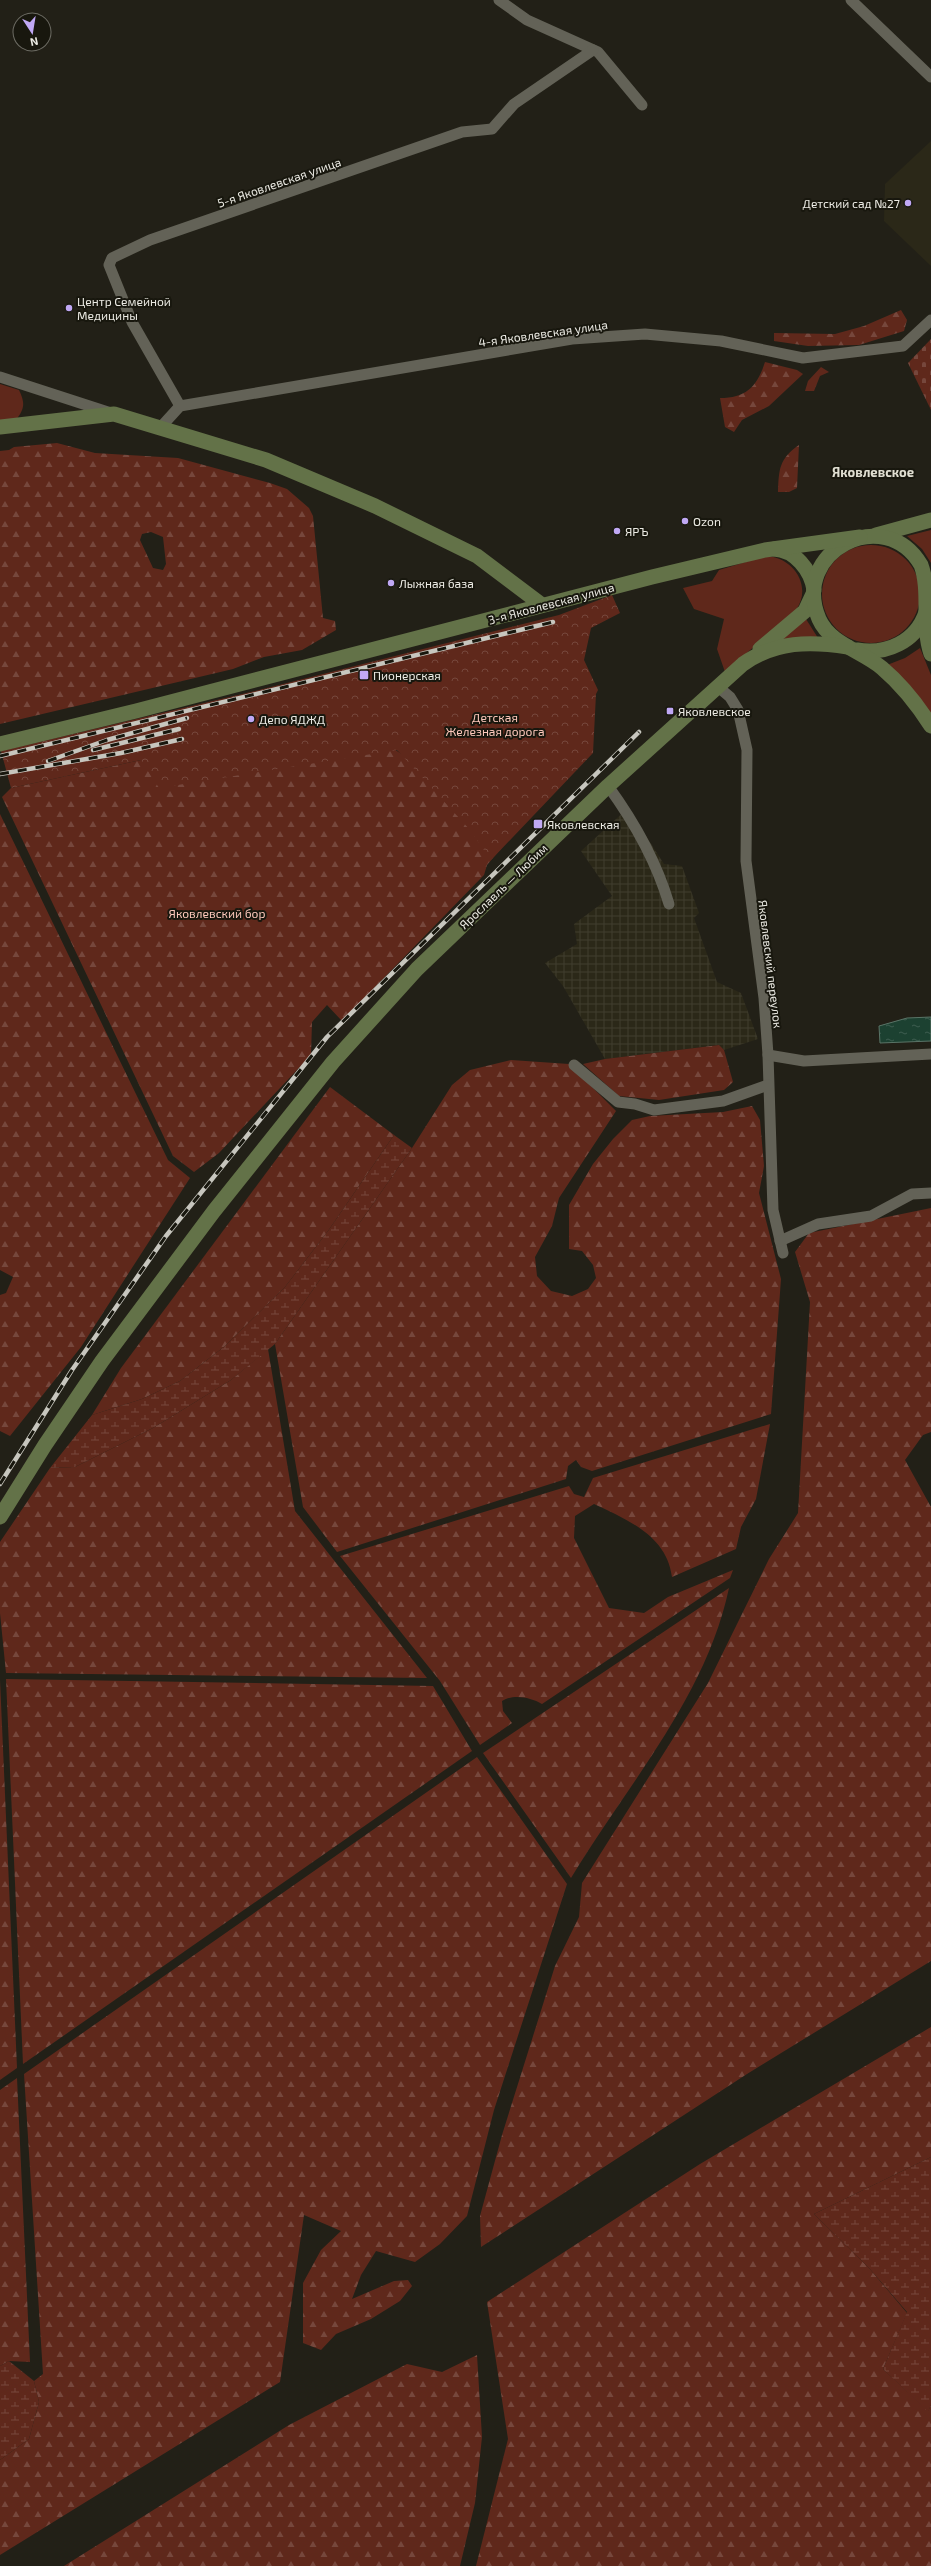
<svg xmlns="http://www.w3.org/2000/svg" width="931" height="2566" viewBox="0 0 931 2566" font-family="'Exo 2',sans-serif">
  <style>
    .built { fill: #2b2818 }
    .industrial { fill: url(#industrial-grid) }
    .green { fill: #5f281b }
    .forest { fill: url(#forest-firs); fill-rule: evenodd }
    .wetland { fill: url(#wetland-marsh) }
    .cemetery { fill: url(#cemetery-stones) }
    .park { fill: url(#park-crowns) }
    .water { fill: url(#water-ripples); stroke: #5a7467 }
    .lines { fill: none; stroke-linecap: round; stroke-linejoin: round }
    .street { stroke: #636257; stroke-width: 11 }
    .secondary { stroke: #637248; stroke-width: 15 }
    .rail-casing { stroke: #c7c6be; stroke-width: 4.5 }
    .rail { stroke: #18170e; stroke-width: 3; stroke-dasharray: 9; stroke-linecap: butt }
    .poi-dot { fill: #c0a8f4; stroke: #18170e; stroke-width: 1.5 }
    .labels { text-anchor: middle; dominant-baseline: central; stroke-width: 4; stroke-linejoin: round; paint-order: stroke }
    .street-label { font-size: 12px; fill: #ecebe4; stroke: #18170e }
    .poi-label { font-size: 12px; fill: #ecebe4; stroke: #18170e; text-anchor: start }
    .park-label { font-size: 12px; fill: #fdc8bb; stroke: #18170e }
    .neighbourhood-label { font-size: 13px; font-weight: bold; fill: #e0ded1; stroke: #18170e }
  </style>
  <defs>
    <pattern id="industrial-grid" width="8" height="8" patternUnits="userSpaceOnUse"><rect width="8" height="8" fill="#2b2818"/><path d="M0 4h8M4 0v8" fill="none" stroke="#403d2e"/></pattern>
    <pattern id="forest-firs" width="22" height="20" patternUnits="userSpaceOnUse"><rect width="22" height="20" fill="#5f281b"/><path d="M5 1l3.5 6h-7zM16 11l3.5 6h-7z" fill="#76473c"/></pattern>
    <pattern id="wetland-marsh" width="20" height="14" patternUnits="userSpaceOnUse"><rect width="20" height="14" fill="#5f281b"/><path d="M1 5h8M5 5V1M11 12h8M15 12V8" fill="none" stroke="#76473c"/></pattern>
    <pattern id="cemetery-stones" width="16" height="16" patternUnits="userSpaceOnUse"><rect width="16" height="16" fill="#5f281b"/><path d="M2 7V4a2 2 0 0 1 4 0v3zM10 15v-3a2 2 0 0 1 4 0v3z" fill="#76473c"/></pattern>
    <pattern id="park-crowns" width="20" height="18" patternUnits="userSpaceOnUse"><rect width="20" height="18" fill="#5f281b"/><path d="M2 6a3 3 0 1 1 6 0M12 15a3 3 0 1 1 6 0" fill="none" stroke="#76473c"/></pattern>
    <pattern id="water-ripples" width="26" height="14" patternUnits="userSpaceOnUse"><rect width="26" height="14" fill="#1c4131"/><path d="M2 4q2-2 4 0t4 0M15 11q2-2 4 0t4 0" fill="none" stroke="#3d5d4f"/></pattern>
  </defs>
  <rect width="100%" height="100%" fill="#222017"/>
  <polygon class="built" points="931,141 931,266 884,221 885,184"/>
  <polygon class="industrial" points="628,808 664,864 682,866 699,913 694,918 717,982 741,993 758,1039 724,1050 718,1045 605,1059 563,986 545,963 577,944 574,924 612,896 581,851"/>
  <g class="green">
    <path d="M 0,384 L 19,390 C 25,403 25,408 16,420 L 0,421 Z"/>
    <polygon points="931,530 931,563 922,549 907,536"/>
    <circle cx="871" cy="594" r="49"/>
    <path d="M 766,556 C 793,557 813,586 796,610 L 725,672 L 717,649 L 724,619 L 694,609 L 683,588 L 712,581 L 719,570 Z"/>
    <polygon points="806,619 818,638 781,640"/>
    <polygon points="920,648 931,675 931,715 887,665 905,658"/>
  </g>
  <g class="forest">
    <polygon points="901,310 907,320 904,331 859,345 808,346 774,341 774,333 835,334 864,326"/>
    <path d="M 765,362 L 797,370 L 803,374 L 769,406 L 742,420 L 734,432 L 725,427 L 720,398 C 746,398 757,387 765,362 Z"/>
    <polygon points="821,367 829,372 820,376 814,391 805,391 808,381"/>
    <path d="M 57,443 L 95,453 L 178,458 L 270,483 L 287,489 L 309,508 L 313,516 L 323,618 L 335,621 L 336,630 L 302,650 L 264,657 L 233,669 L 0,724 L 0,451 L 9,450 L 14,447 ZM 151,532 L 163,537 L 166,564 L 163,570 L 153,568 L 140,540 L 142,534 Z"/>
    <path d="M 799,445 L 797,488 L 789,492 L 778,492 C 779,469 779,459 799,445 Z"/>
    <polygon points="394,749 516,831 487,865 484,875 342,1021 327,1005 312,1022 311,1055 219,1153 194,1172 173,1156 2,797 11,788 141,760"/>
    <polygon points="0,814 168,1160 190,1178 81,1347 10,1436 0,1431 0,1295 6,1293 13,1277 0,1270"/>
    <polygon points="719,1045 724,1050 733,1082 724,1090 659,1100 619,1096 583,1064 605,1059"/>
    <polygon points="511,1060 569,1064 616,1111 559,1198 552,1226 535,1257 537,1276 551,1291 572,1296 588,1289 596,1278 593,1265 582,1251 569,1249 569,1205 593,1164 613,1139 632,1120 650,1116 723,1112 752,1106 760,1120 764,1166 759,1193 781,1279 771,1414 592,1471 581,1467 576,1460 568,1466 566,1479 337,1552 303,1507 275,1344 412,1148 452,1085 470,1070"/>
    <polygon points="330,1087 394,1135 328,1231 285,1287 225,1346 180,1381 142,1399 92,1415 121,1368"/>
    <polygon points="931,1208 931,1432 923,1435 905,1460 931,1507 931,1961 747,2074 481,2247 480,2216 502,2135 555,1966 579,1917 582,1883 708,1683 769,1559 798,1513 810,1302 795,1252 809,1233"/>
    <polygon points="268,1349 295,1511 427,1678 6,1673 0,1613 0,1542 50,1468 75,1467 153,1428 231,1380"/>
    <path d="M 770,1424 L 756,1499 L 741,1527 L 736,1549 L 672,1577 C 667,1536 628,1520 594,1504 L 575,1516 L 574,1538 L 609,1608 L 644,1613 L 668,1597 L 733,1570 L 730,1578 L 542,1704 C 530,1697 513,1694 502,1701 L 503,1711 L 512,1723 L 480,1745 L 440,1681 L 340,1556 L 569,1486 L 574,1494 L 584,1497 L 593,1478 Z"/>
    <path d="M 729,1588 C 706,1697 627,1785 571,1878 L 483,1753 Z"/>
    <polygon points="6,1679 433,1686 472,1751 23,2064"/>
    <polygon points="0,1680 17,2068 0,2080"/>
    <polygon points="477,1757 567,1884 494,2110 467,2216 440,2244 415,2262 376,2251 361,2275 352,2299 394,2281 408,2280 412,2286 400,2301 371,2319 336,2334 321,2350 303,2343 303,2283 321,2250 341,2231 304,2215 280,2382 0,2555 0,2460 29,2439 39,2402 34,2381 43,2374 24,2074"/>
    <polygon points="931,2027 931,2157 814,2214 869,2268 907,2313 883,2369 928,2411 931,2405 931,2566 476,2566 508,2439 487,2302 700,2164"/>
    <polygon points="17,2078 30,2362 9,2361 0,2366 0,2090"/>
    <polygon points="477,2355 482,2437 475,2503 460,2566 64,2566 289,2425 407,2364 442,2372"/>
  </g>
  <g class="wetland">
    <polygon points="394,1135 412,1148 275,1344 231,1380 153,1428 75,1467 50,1468 92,1415 142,1399 180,1381 225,1346 285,1287 328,1231"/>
    <polygon points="931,2157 931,2405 928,2412 883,2369 907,2312 869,2268 814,2214"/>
    <polygon points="9,2361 34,2381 39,2402 29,2439 0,2460 0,2366"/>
  </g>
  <polygon class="cemetery" points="931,339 931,410 908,363"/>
  <polygon class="park" points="612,595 620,613 591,628 584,660 598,690 596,694 593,753 491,860 470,830 397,750 159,788 141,760 11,788 1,751 263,689 559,615"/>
  <polygon class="water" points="931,1017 931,1041 880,1043 879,1026 907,1018"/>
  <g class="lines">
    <g class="street">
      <polyline points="499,0 527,20 598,52 642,105"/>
      <polyline points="851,0 931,77"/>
      <polyline points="0,377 111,413"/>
      <polyline points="180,406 132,322 109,265 112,258 150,240 462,132 492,129 514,104 593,50"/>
      <polyline points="160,428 180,406 572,339 645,334 721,341 803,358 903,346 931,320"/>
      <polyline points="717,686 730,697 738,710 747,750 746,861 764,998 768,1055 773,1210 783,1253"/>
      <path d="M 608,786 C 635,823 656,860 669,904"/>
      <polyline points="768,1055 804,1061 931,1054"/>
      <polyline points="574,1065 618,1102 635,1104 654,1110 723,1101 768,1085"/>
      <polyline points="780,1241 818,1224 871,1216 912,1194 931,1193"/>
    </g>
    <g class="secondary">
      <polyline points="0,427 114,414 266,460 375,506 477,556 542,605"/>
      <polyline points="876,535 931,520"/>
      <path d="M 774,549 C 795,550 811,570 814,590"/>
      <polyline points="760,649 805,611 813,594"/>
      <path d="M 857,650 C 886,655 916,642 926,612"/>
      <path d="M 931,654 C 921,624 931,592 921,565 C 885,503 790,551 819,619 C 830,644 862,651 882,668 C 902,685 917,704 931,726"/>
      <polyline points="0,744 136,711 652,577 765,550 860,537"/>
      <path d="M 0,1517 L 45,1445 L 102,1361 L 214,1211 L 333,1062 L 417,969 L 608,786 L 743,664 C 776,641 810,641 848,647"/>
    </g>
    <defs>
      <g id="rail">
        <polyline points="93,750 179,729"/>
        <polyline points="0,756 553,622"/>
        <polyline points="48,761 107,740 187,718"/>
        <polyline points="0,774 121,753 182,739"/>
        <polyline points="0,1484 72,1370 166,1236 327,1037 639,732"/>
      </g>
    </defs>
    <use href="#rail" class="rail-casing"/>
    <use href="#rail" class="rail"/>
  </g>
  <g class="poi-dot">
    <circle cx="908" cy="203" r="4"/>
    <circle cx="69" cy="308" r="4"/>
    <circle cx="685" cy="521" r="4"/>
    <circle cx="617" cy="531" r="4"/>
    <circle cx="391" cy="583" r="4"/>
    <rect x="359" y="670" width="10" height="10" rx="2"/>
    <rect x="666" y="707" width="8" height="8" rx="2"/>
    <circle cx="251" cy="719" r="4"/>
    <rect x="533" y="819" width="10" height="10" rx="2"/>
  </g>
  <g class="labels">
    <g class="street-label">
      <text transform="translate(279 182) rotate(-19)">5-я Яковлевская улица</text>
      <text transform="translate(543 333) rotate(-8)">4-я Яковлевская улица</text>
      <text transform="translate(551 603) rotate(-15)">3-я Яковлевская улица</text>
      <text transform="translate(503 886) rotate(-44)">Ярославль — Любим</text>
      <text transform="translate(771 964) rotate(83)">Яковлевский переулок</text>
    </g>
    <g class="poi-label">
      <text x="900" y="203" text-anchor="end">Детский сад №27</text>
      <text x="77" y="301">Центр Семейной<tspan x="77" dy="14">Медицины</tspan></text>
      <text x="693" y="521">Ozon</text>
      <text x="625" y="531">ЯРЪ</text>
      <text x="399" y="583">Лыжная база</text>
      <text x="373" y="675">Пионерская</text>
      <text x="678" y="711">Яковлевское</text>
      <text x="259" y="719">Депо ЯДЖД</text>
      <text x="547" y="824">Яковлевская</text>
    </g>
    <g class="park-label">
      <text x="495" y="717">Детская<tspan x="495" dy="14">Железная дорога</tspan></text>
      <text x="217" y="913">Яковлевский бор</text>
    </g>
    <g class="neighbourhood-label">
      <text x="873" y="472">Яковлевское</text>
    </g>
  </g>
  <g transform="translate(32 32) rotate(168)"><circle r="19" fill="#18170e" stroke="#6d6c64"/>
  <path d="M0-3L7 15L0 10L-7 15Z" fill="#c0a8f4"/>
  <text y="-6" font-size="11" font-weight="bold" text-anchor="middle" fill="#ecebe4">N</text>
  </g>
</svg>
